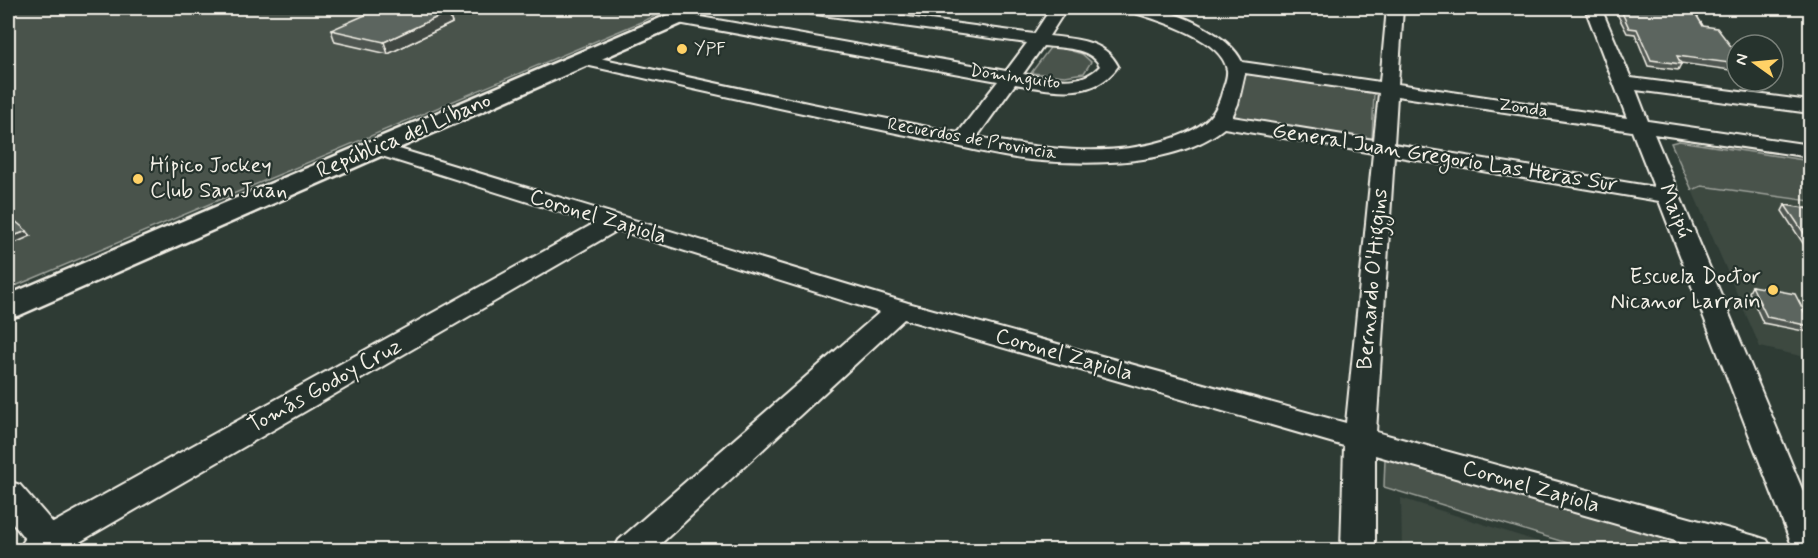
<svg xmlns="http://www.w3.org/2000/svg" width="1818" height="558" viewBox="0 0 1818 558" font-family="Mynerve,sans-serif">
  <style>
    .built { fill: #3c4841 }
    .green { fill: #48524c; stroke: #9ea29a; stroke-width: 1.5 }
    .lines { fill: none; stroke-linecap: round; stroke-linejoin: round }
    .minor-casing { stroke: #f4f1e8; stroke-width: 4 }
    .secondary-casing { stroke: #f4f1e8; stroke-width: 5 }
    .minor { fill: #26332d; fill-rule: evenodd }
    .secondary { fill: #26332d; fill-rule: evenodd }
    .wall { fill: #4f5751; stroke: #f4f1e8; stroke-width: 1.5 }
    .shaded-wall { fill: #404742; stroke: #f4f1e8; stroke-width: 1.5 }
    .building { fill: #5c655e; stroke: #f4f1e8; stroke-width: 1.5 }
    .poi-dot { fill: #ffd166; stroke: #26332d; stroke-width: 2 }
    .labels { text-anchor: middle; dominant-baseline: central; stroke-width: 4.5; stroke-linejoin: round; paint-order: stroke }
    .far-poi-label { font-size: 18px; fill: #f4f1e8; stroke: #26332d; text-anchor: start }
    .far-street-label { font-size: 18px; fill: #f4f1e8; stroke: #26332d }
    .street-label { font-size: 22px; fill: #f4f1e8; stroke: #26332d }
    .poi-label { font-size: 22px; fill: #f4f1e8; stroke: #26332d; text-anchor: start }
  </style>
  <rect width="100%" height="100%" fill="#2e3b34"/>
  <filter id="ink" filterUnits="userSpaceOnUse"><feTurbulence type="fractalNoise" baseFrequency=".0167" numOctaves="2"/><feDisplacementMap in="SourceGraphic" scale="12" xChannelSelector="R" yChannelSelector="G"/><feConvolveMatrix kernelMatrix="1 2 1 2 8 2 1 2 1" color-interpolation-filters="sRGB"/></filter>
  <g filter="url(#ink)">
    <g class="built">
      <polygon points="1702,185 1810,201 1810,358 1760,347 1692,190"/>
      <polygon points="1401,498 1564,550 1402,550"/>
    </g>
    <g class="green">
      <polygon points="8,8 674,8 8,289"/>
      <polygon points="1052,45 1082,54 1091,62 1084,73 1065,76 1031,73"/>
      <polygon points="1246,74 1374,93 1372,140 1234,117"/>
      <polygon points="1679,141 1810,161 1810,201 1702,186 1692,190 1671,143"/>
      <polygon points="1396,455 1726,550 1590,550 1384,487 1385,459"/>
    </g>
    <g class="lines">
      <defs>
        <path id="minor" d="M 800,8 L 840,8 L 1034,34 L 1051,8 L 1067,8 L 1049,36 C 1075,39 1105,40 1118,66 C 1094,101 1051,90 1015,84 L 977,137 C 1037,148 1106,159 1167,140 C 1192,132 1213,123 1221,96 C 1223,88 1228,78 1227,70 C 1222,38 1155,19 1128,11 L 1126,8 C 1134,8 1142,6 1150,8 C 1177,11 1230,35 1242,62 L 1380,82 L 1387,8 L 1403,8 L 1398,84 L 1627,118 L 1585,8 L 1601,8 L 1631,78 L 1810,101 L 1810,113 L 1636,90 L 1648,121 L 1810,145 L 1810,157 L 1654,134 L 1810,508 L 1810,550 L 1794,550 L 1793,548 L 1659,201 L 1394,156 L 1376,432 L 1755,536 L 1767,540 L 1772,550 L 1707,550 L 1375,455 L 1375,550 L 1341,550 L 1344,446 L 904,319 L 654,550 L 614,550 L 619,540 L 880,312 L 618,230 L 71,547 L 72,550 L 18,550 L 25,539 L 8,517 L 8,481 L 20,485 L 53,523 L 595,223 L 369,152 L 365,148 L 369,144 L 376,142 L 908,303 L 1346,423 L 1373,153 L 1224,128 C 1177,167 1087,165 1030,160 C 987,155 944,142 901,134 C 794,112 688,88 581,64 L 575,63 L 572,59 L 575,55 L 581,54 L 812,104 L 958,133 L 998,81 L 678,23 L 670,18 L 678,13 L 1006,71 L 1027,43 L 808,13 ZM 1043,46 C 1061,48 1091,47 1100,66 C 1080,88 1048,78 1023,74 ZM 1245,73 L 1379,93 L 1374,140 L 1232,117 L 1238,104 ZM 1397,96 L 1632,131 L 1654,187 L 1394,144 Z"/>
        <polygon id="secondary" points="684,8 711,8 708,12 20,315 8,318 8,295"/>
      </defs>
      <use href="#minor" class="minor-casing"/>
      <use href="#secondary" class="secondary-casing"/>
      <use href="#minor" class="minor"/>
      <use href="#secondary" class="secondary"/>
    </g>
    <g class="wall">
      <polygon points="1614,8 1692,8 1703,26 1737,54 1737,71 1681,63 1681,64 1678,70 1648,66 1635,34 1627,33"/>
      <polygon points="448,12 452,23 388,54 335,42 331,30"/>
      <polygon points="1785,205 1810,209 1810,254 1782,211"/>
      <polygon points="1809,259 1810,259 1810,273 1805,264"/>
      <polygon points="1752,286 1810,323 1810,328 1808,332 1763,323 1749,292"/>
    </g>
    <g class="shaded-wall">
      <polygon points="448,12 452,23 388,54 384,42"/>
      <polygon points="27,231 31,236 8,246 8,238"/>
    </g>
    <g class="building">
      <polygon points="381,8 428,8 448,12 384,42 331,30"/>
      <polygon points="1620,8 1692,8 1703,26 1717,28 1737,54 1737,64 1677,56 1681,64 1651,60 1637,29 1629,28"/>
      <polygon points="1785,205 1810,209 1810,242"/>
      <polygon points="8,215 27,231 8,238"/>
      <polygon points="1752,286 1795,294 1810,323 1810,326 1767,317"/>
    </g>
  </g>
  <g class="poi-dot">
    <circle cx="682" cy="49" r="6"/>
    <circle cx="138" cy="179" r="6"/>
    <circle cx="1773" cy="290" r="6"/>
  </g>
  <g class="labels">
    <g class="far-poi-label">
      <text x="694" y="49">YPF</text>
    </g>
    <g class="far-street-label">
      <text transform="translate(1015 77) rotate(8)">Dominguito</text>
      <text transform="translate(1523 108) rotate(8)">Zonda</text>
      <text transform="translate(972 139) rotate(10)">Recuerdos de Provincia</text>
    </g>
    <g class="street-label">
      <text transform="translate(404 136) rotate(-23)">República del Líbano</text>
      <text transform="translate(1445 158) rotate(9)">General Juan Gregorio Las Heras Sur</text>
      <text transform="translate(1675 211) rotate(68)">Maipú</text>
      <text transform="translate(598 217) rotate(17)">Coronel Zapiola</text>
      <text transform="translate(1373 279) rotate(-85)">Bernardo O'Higgins</text>
      <text transform="translate(1064 355) rotate(16)">Coronel Zapiola</text>
      <text transform="translate(325 386) rotate(-29)">Tomás Godoy Cruz</text>
      <text transform="translate(1531 487) rotate(16)">Coronel Zapiola</text>
    </g>
    <g class="poi-label">
      <text x="150" y="166">Hípico Jockey<tspan x="150" dy="25">Club San Juan</tspan></text>
      <text x="1761" y="277" text-anchor="end">Escuela Doctor<tspan x="1761" dy="25">Nicanor Larrain</tspan></text>
    </g>
  </g>
  <rect width="1818" height="558" fill="none" stroke="#26332d" stroke-width="30"/>
  <rect x="15" y="15" width="1788" height="528" fill="none" stroke="#f4f1e8" stroke-width="2" filter="url(#ink)"/>
  <g transform="translate(1755 63) rotate(285)"><circle r="28" fill="#26332d" stroke="#787f78" stroke-width="1.5"/>
  <path d="M0-4.5L10 22L0 15L-10 22Z" fill="#ffd166"/>
  <text y="-9" font-size="16" font-weight="bold" text-anchor="middle" fill="#f4f1e8">N</text>
  </g>
</svg>
